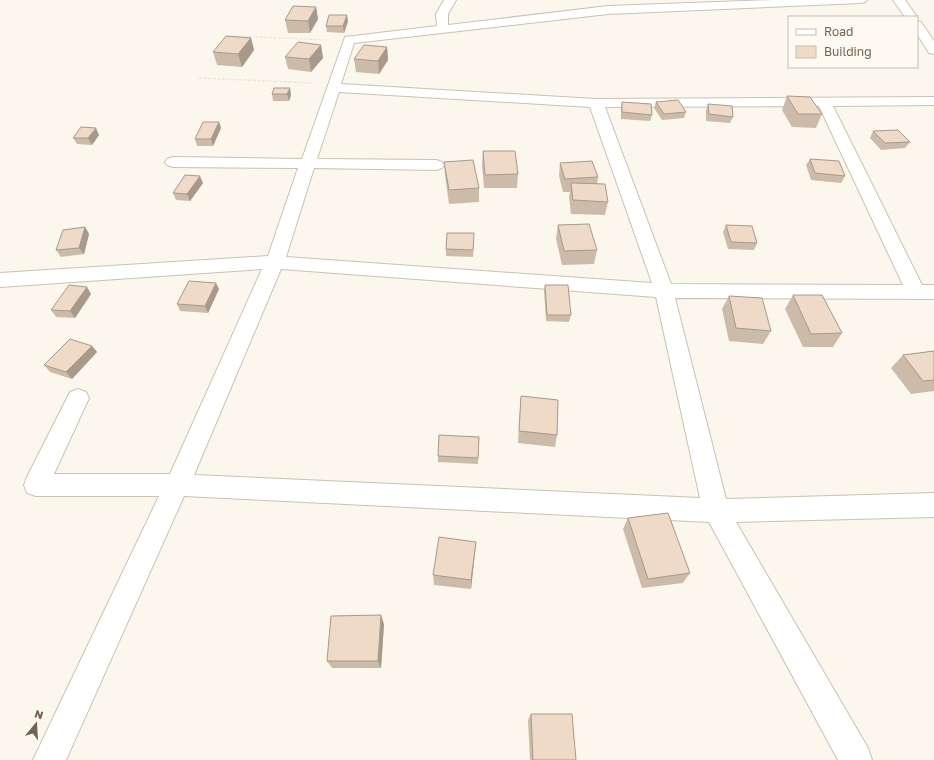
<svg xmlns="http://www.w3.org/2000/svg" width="934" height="760" viewBox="0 0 934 760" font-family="'Golos Text',sans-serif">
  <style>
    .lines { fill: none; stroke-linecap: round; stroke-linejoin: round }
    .minor-casing { stroke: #cdc0b2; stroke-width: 2 }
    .path { stroke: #d3bea9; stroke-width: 1.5; stroke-dasharray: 0.5 2; stroke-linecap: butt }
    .minor { fill: #fff; fill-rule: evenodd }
    .wall { fill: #cdbbaa }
    .shaded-wall { fill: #a7998b }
    .building { fill: #eedac6; stroke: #a7998b }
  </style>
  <rect width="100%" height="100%" fill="#fbf7ec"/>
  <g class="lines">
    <defs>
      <g id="minor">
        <path d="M 444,0 L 456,0 L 448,14 L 448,25 L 608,6 L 773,0 L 867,0 L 865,2 L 861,3 L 608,14 L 354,43 L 341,84 L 596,99 L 934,97 L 934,105 L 833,106 L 922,285 L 934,285 L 934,299 L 675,298 L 726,499 L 934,493 L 934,517 L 736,522 L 868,748 L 872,760 L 838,760 L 709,522 L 184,496 L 66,760 L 33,760 L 159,496 L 36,496 L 27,493 L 24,485 L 27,477 L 70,392 L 78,389 L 86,392 L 89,398 L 54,474 L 170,474 L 262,269 L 0,287 L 0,273 L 268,256 L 298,168 L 173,167 L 167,165 L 165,162 L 167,159 L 173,157 L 302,159 L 345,37 L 437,26 L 436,14 ZM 339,92 L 590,107 L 652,283 L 286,257 L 314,168 L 436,170 L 442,168 L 444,165 L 442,162 L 436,160 L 317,159 ZM 819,106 L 903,285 L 671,284 L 605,107 ZM 281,269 L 656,297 L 700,498 L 194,475 Z"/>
        <polygon points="893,0 905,0 917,17 905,17"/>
        <polygon points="917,21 921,22 934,41 934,54 929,53 917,34"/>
      </g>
    </defs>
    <use href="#minor" class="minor-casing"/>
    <g class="path">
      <polyline points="234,36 329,40"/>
      <polyline points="198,78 313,83"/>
    </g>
    <use href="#minor" class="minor"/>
  </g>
  <g class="wall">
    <polygon points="316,7 318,19 310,33 288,33 285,20"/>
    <polygon points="348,21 344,33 327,32 326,26"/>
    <polygon points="251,38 254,50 242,67 217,65 213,52"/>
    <polygon points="321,45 323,58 311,72 288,69 285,57"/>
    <polygon points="387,47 388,60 379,74 356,72 354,59"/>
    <polygon points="290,88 291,95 289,101 273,101 272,94"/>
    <polygon points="787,96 822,114 816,128 792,127 782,110"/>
    <polygon points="622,102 652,115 650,121 621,119 621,109"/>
    <polygon points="656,102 686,112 684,118 662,120 654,108"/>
    <polygon points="708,104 733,117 730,123 706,121 706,111"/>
    <polygon points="219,122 221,128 213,146 197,146 195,139"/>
    <polygon points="873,131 910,142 905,148 881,150 870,138"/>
    <polygon points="99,135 92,145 77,144 73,138"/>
    <polygon points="483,151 518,174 517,188 484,188 482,165"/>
    <polygon points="810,159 845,176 841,183 811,180 806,165"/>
    <polygon points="444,162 479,188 479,202 449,204 445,175"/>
    <polygon points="560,163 598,177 597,184 608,202 605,215 571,214 569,197 570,192 563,192 559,176"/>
    <polygon points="203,183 190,201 176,200 173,193"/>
    <polygon points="558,225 597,250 594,264 562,265 556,239"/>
    <polygon points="726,225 757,243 754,250 728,249 723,232"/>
    <polygon points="85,227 89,234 84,254 61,257 56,250"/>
    <polygon points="474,240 473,257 446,256 446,249"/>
    <polygon points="545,285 571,315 569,322 546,321 544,291"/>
    <polygon points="219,289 208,313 180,311 177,304"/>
    <polygon points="91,294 75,318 56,317 51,310"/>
    <polygon points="793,295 842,333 833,347 803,347 785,309"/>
    <polygon points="729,296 771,331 763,344 729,341 722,309"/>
    <polygon points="92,346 97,352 72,379 50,372 44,365"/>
    <polygon points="934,351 934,391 911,394 891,368 903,355"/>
    <polygon points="521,396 557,435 555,447 518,443 520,409"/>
    <polygon points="479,437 478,464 438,462 438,456"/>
    <polygon points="628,518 690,573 683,583 642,588 623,529"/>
    <polygon points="476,542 475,552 471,589 434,585 433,575"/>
    <polygon points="384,624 381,668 332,668 327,661"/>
    <polygon points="531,714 576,760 530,760 528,720"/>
  </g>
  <g class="shaded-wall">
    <polygon points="316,7 318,19 310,33 308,21"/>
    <polygon points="347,15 348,21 344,33 343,26"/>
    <polygon points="251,38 254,50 242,67 238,54"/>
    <polygon points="321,45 323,58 311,72 309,59"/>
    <polygon points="387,47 388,60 379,74 378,61"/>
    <polygon points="290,88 291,95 289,101 287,94"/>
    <polygon points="219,122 221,128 213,146 211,139"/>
    <polygon points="96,128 99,135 92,145 88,138"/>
    <polygon points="200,176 203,183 190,201 187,194"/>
    <polygon points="85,227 89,234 84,254 79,248"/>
    <polygon points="216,283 219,289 208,313 205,306"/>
    <polygon points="87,287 91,294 75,318 70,311"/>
    <polygon points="92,346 97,352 72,379 66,372"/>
    <polygon points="476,542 475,552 471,589 471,580"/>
    <polygon points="381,615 384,624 381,668 378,661"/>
  </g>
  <g class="building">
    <polygon points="293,6 316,7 308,21 285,20"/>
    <polygon points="329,15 347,15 343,26 326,26"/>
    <polygon points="226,36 251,38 238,54 213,52"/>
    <polygon points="298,42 321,45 309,59 285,57"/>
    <polygon points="364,45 387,47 378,61 354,59"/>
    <polygon points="274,88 290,88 287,94 272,94"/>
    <polygon points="787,96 810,97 822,114 798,114"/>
    <polygon points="678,100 686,112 664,114 656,102"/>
    <polygon points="622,102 651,104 652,115 622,112"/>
    <polygon points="708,104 732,106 733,117 709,114"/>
    <polygon points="203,122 219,122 211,139 195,139"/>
    <polygon points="81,127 96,128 88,138 73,138"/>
    <polygon points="898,130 910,142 885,143 873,131"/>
    <polygon points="483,151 515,151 518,174 485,175"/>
    <polygon points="810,159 839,161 845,176 815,173"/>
    <polygon points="473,160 479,188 449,190 444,162"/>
    <polygon points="592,161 598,177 565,179 560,163"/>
    <polygon points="185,175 200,176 187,194 173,193"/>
    <polygon points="571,183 605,184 608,202 573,200"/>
    <polygon points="589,224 597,250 564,251 558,225"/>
    <polygon points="726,225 752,226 757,243 731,242"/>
    <polygon points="85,227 79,248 56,250 63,230"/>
    <polygon points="447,233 474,233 473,250 446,249"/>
    <polygon points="189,281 216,283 205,306 177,304"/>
    <polygon points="69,285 87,287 70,311 51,310"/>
    <polygon points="545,285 568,285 571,315 547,315"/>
    <polygon points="793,295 822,295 842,333 811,334"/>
    <polygon points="729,296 762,298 771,331 736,328"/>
    <polygon points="70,339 92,346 66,372 44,365"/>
    <polygon points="934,351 934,380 923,381 903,355"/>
    <polygon points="521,396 558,400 557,435 519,431"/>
    <polygon points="439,435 479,437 478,458 438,456"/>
    <polygon points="668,513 690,573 648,579 628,518"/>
    <polygon points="439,537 476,542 471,580 433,575"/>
    <polygon points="381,615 378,661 327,661 331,616"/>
    <polygon points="531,714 572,714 576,760 533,760"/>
  </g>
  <rect x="788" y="16" width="130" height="52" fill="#fefaf2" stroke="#c7bdb1"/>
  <rect x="796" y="29" width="20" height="6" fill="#ffffff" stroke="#c7bdb1"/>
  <text x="824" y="36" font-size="12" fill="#756150">Road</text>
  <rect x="796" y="46" width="20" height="12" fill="#eedac6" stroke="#c7bdb1"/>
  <text x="824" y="56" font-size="12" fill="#756150">Building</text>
  <g transform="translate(36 724) rotate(18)" stroke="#fefaf2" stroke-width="3" paint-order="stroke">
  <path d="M0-3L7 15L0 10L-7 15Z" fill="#756150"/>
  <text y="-6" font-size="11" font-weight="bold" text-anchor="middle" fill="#756150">N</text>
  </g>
</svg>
